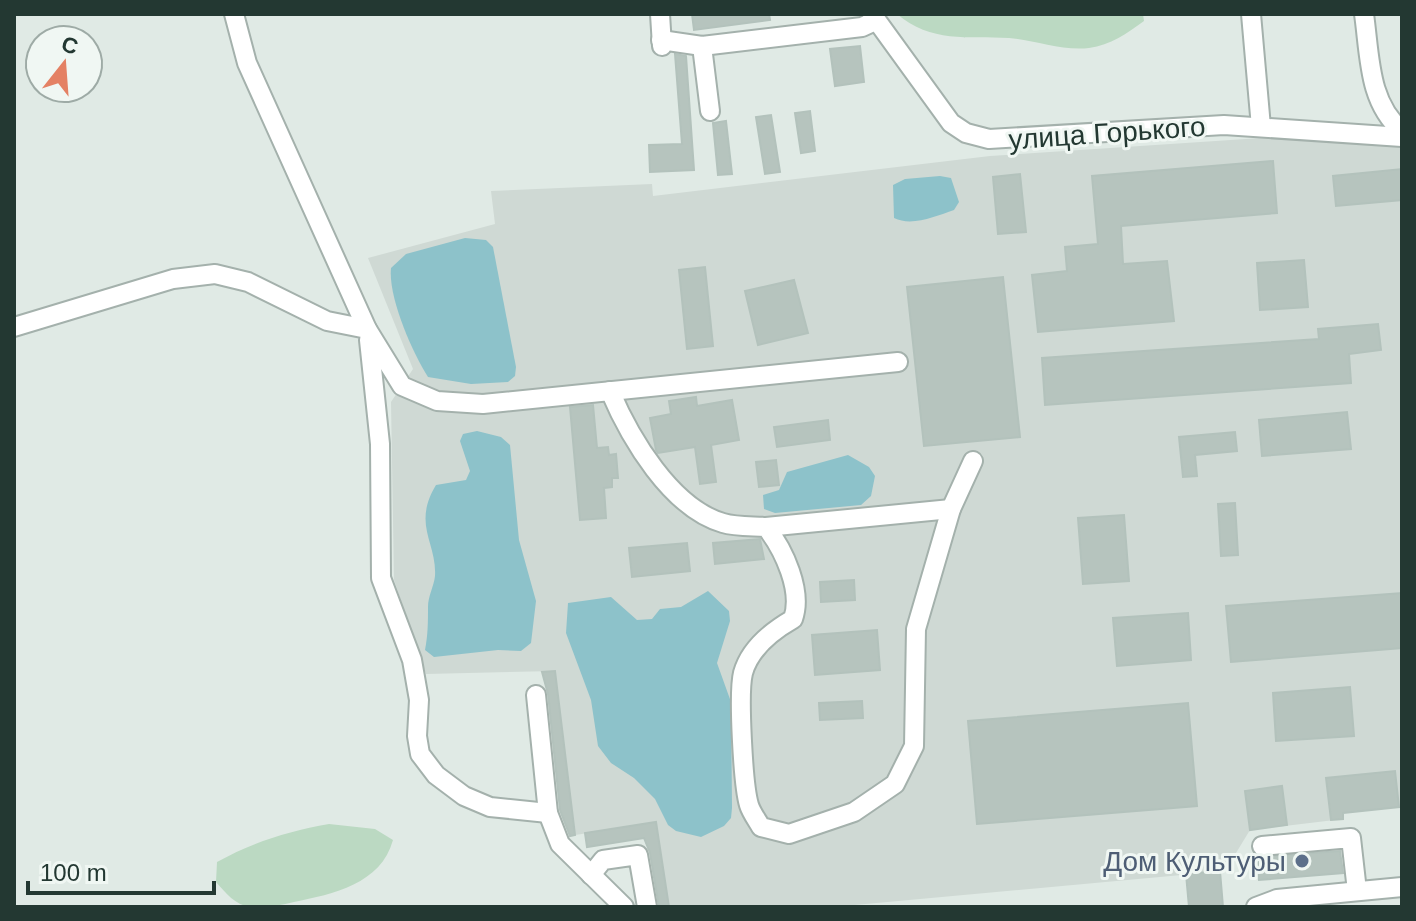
<svg xmlns="http://www.w3.org/2000/svg" width="1416" height="921" viewBox="0 0 1416 921" font-family="Arial,sans-serif">
  <style>
    .built { fill: #cfd9d4 }
    .green { fill: #bbd9c2 }
    .water { fill: #8dc2ca }
    .building { fill: #b6c4be; stroke: #b3c2bc; stroke-width: 2 }
    .lines { fill: none; stroke-linecap: round; stroke-linejoin: round }
    .minor-casing { stroke: #a4b1ac; stroke-width: 22 }
    .minor { stroke: #fff; stroke-width: 18 }
    .service-dot { fill: #5c6f8a; stroke: #f0f7f3; stroke-width: 3 }
    .labels { text-anchor: middle; dominant-baseline: central; stroke-width: 6; stroke-linejoin: round; paint-order: stroke }
    .street-label { font-size: 28px; fill: #233832; stroke: #f0f7f3 }
    .service-label { font-size: 28px; fill: #4e5e75; stroke: #f0f7f3; text-anchor: end }
  </style>
  <rect width="100%" height="100%" fill="#e0eae5"/>
  <polygon class="built" points="1305,135 1402,146 1402,807 1343,813 1343,819 1250,830 1225,871 833,907 669,907 656,823 575,835 555,671 426,674 394,580 391,402 413,369 368,258 495,224 491,191 652,184 653,196 990,156"/>
  <g class="green">
    <path d="M 897,14 L 1143,14 L 1144,21 C 1126,34 1111,45 1089,48 C 1062,51 1035,40 1009,38 C 967,36 931,43 897,14 Z"/>
    <path d="M 329,824 L 375,829 L 393,840 C 381,884 333,894 294,902 C 280,905 265,909 250,907 C 235,905 226,893 216,882 L 217,862 C 253,842 289,831 329,824 Z"/>
  </g>
  <g class="water">
    <path d="M 940,176 L 951,178 L 959,202 L 954,210 C 936,216 912,227 894,218 L 893,185 L 905,179 Z"/>
    <path d="M 465,238 L 486,240 L 493,247 L 516,367 L 515,376 L 508,382 L 471,384 L 428,377 C 412,352 388,297 391,268 L 406,254 Z"/>
    <path d="M 477,431 L 501,437 L 510,445 L 519,540 L 536,601 L 531,643 L 521,651 L 498,650 L 434,657 L 425,650 C 428,635 428,622 428,607 C 428,596 434,586 435,576 C 437,542 412,525 436,485 L 466,480 L 470,471 L 460,441 L 463,434 Z"/>
    <polygon points="848,455 869,467 875,476 871,496 861,505 775,513 764,509 763,495 779,490 787,472"/>
    <polygon points="708,591 729,611 730,621 717,663 731,702 732,808 731,818 724,826 701,837 676,831 668,825 655,799 634,778 611,763 598,746 591,700 566,633 568,603 611,597 637,620 652,619 660,609 681,607"/>
  </g>
  <g class="building">
    <polygon points="692,14 769,14 770,20 694,30"/>
    <polygon points="860,46 864,82 835,86 830,49"/>
    <polygon points="675,54 686,56 694,170 650,172 649,145 682,144"/>
    <polygon points="810,111 815,151 801,153 795,113"/>
    <polygon points="771,115 780,172 765,174 756,117"/>
    <polygon points="726,121 732,174 718,175 713,123"/>
    <polygon points="1273,161 1277,213 1121,226 1123,264 1167,261 1174,321 1038,332 1032,275 1067,271 1065,247 1098,244 1092,176"/>
    <polygon points="1402,169 1402,200 1336,206 1333,176"/>
    <polygon points="1020,174 1026,232 998,234 993,177"/>
    <polygon points="1304,260 1308,307 1260,310 1257,263"/>
    <polygon points="705,267 713,346 687,349 679,270"/>
    <polygon points="1003,277 1020,437 924,446 907,287"/>
    <polygon points="794,280 808,333 758,345 745,291"/>
    <polygon points="1378,324 1381,350 1349,354 1351,383 1045,405 1042,358 1319,339 1318,329"/>
    <polygon points="696,397 697,406 732,400 739,440 711,445 716,482 700,484 695,447 658,453 656,450 650,418 671,414 669,401"/>
    <polygon points="593,405 597,448 608,447 609,455 616,454 618,478 612,478 612,487 604,488 606,518 580,520 570,407"/>
    <polygon points="1347,412 1351,449 1262,456 1259,420"/>
    <polygon points="828,420 830,440 777,447 774,427"/>
    <polygon points="1235,432 1237,451 1195,455 1197,476 1183,477 1179,437"/>
    <polygon points="776,460 779,485 759,487 756,462"/>
    <polygon points="1235,503 1238,555 1221,556 1218,504"/>
    <polygon points="1124,515 1129,581 1083,584 1078,518"/>
    <polygon points="760,539 764,559 715,564 713,543"/>
    <polygon points="687,543 690,571 632,577 629,548"/>
    <polygon points="854,580 855,600 821,602 820,582"/>
    <polygon points="1402,593 1402,648 1231,662 1226,606"/>
    <polygon points="1188,613 1191,660 1117,666 1113,618"/>
    <polygon points="877,630 880,670 815,675 812,635"/>
    <polygon points="555,671 575,835 570,836 560,810 548,694 542,672"/>
    <polygon points="1350,687 1354,736 1276,741 1273,693"/>
    <polygon points="862,701 863,718 820,720 819,703"/>
    <polygon points="1188,703 1197,806 977,824 968,721"/>
    <polygon points="1395,771 1399,807 1343,813 1343,819 1331,820 1326,778"/>
    <polygon points="1282,786 1287,825 1250,830 1245,791"/>
    <polygon points="656,822 669,907 659,907 650,853 644,838 587,847 585,833"/>
    <polygon points="1340,851 1343,873 1259,880 1257,857"/>
    <polygon points="1220,871 1223,907 1189,907 1186,874"/>
  </g>
  <g class="lines">
    <defs>
      <g id="minor">
        <polyline points="234,14 247,63 367,329 402,386 437,401 483,404 898,362"/>
        <polyline points="660,14 662,46"/>
        <polyline points="872,14 951,123 966,133 989,139 1224,125 1402,137"/>
        <polyline points="1251,14 1261,127"/>
        <path d="M 1364,14 C 1370,56 1368,102 1402,131"/>
        <polyline points="661,40 702,46 862,27 875,21"/>
        <polyline points="702,46 710,111"/>
        <polyline points="14,327 173,279 215,274 248,282 327,321 367,329"/>
        <polyline points="369,340 380,444 381,578 412,660 419,700 417,736 420,754 436,775 464,796 490,807 548,813"/>
        <path d="M 610,391 C 630,438 671,508 723,523 C 736,527 753,526 766,527 C 784,550 803,591 793,619 C 772,631 750,648 743,673 C 738,693 743,785 749,805 C 751,812 757,820 761,827 L 789,834 L 854,812 L 895,784 L 914,746 L 916,629 L 951,509 L 973,461"/>
        <polyline points="766,527 951,509"/>
        <polyline points="536,695 548,813 560,844 624,907"/>
        <polyline points="1262,846 1351,838 1357,891"/>
        <polyline points="591,875 603,860 638,855 647,907"/>
        <polyline points="1256,907 1277,899 1402,887"/>
      </g>
    </defs>
    <use href="#minor" class="minor-casing"/>
    <use href="#minor" class="minor"/>
  </g>
  <circle class="service-dot" cx="1302" cy="861" r="8"/>
  <g class="labels">
    <g class="street-label">
      <text transform="translate(1107 133) rotate(-4)">улица Горького</text>
    </g>
    <g class="service-label">
      <text x="1286" y="861">Дом Культуры</text>
    </g>
  </g>
  <rect width="1416" height="921" fill="none" stroke="#233832" stroke-width="32"/>
  <g transform="translate(64 64) rotate(17)"><circle r="38" fill="#f0f7f3" stroke="#9eaba6" stroke-width="2"/>
  <path d="M0-6L14 30L0 20L-14 30Z" fill="#e48164"/>
  <text y="-12" font-size="22" font-weight="bold" text-anchor="middle" fill="#233832">С</text>
  </g>
  <path d="M28 881v12h186v-12" fill="none" stroke="#233832" stroke-width="4"/>
  <text x="40" y="881" font-size="24" fill="#233832" stroke="#f0f7f3" stroke-width="6" paint-order="stroke">100 m</text>
</svg>
